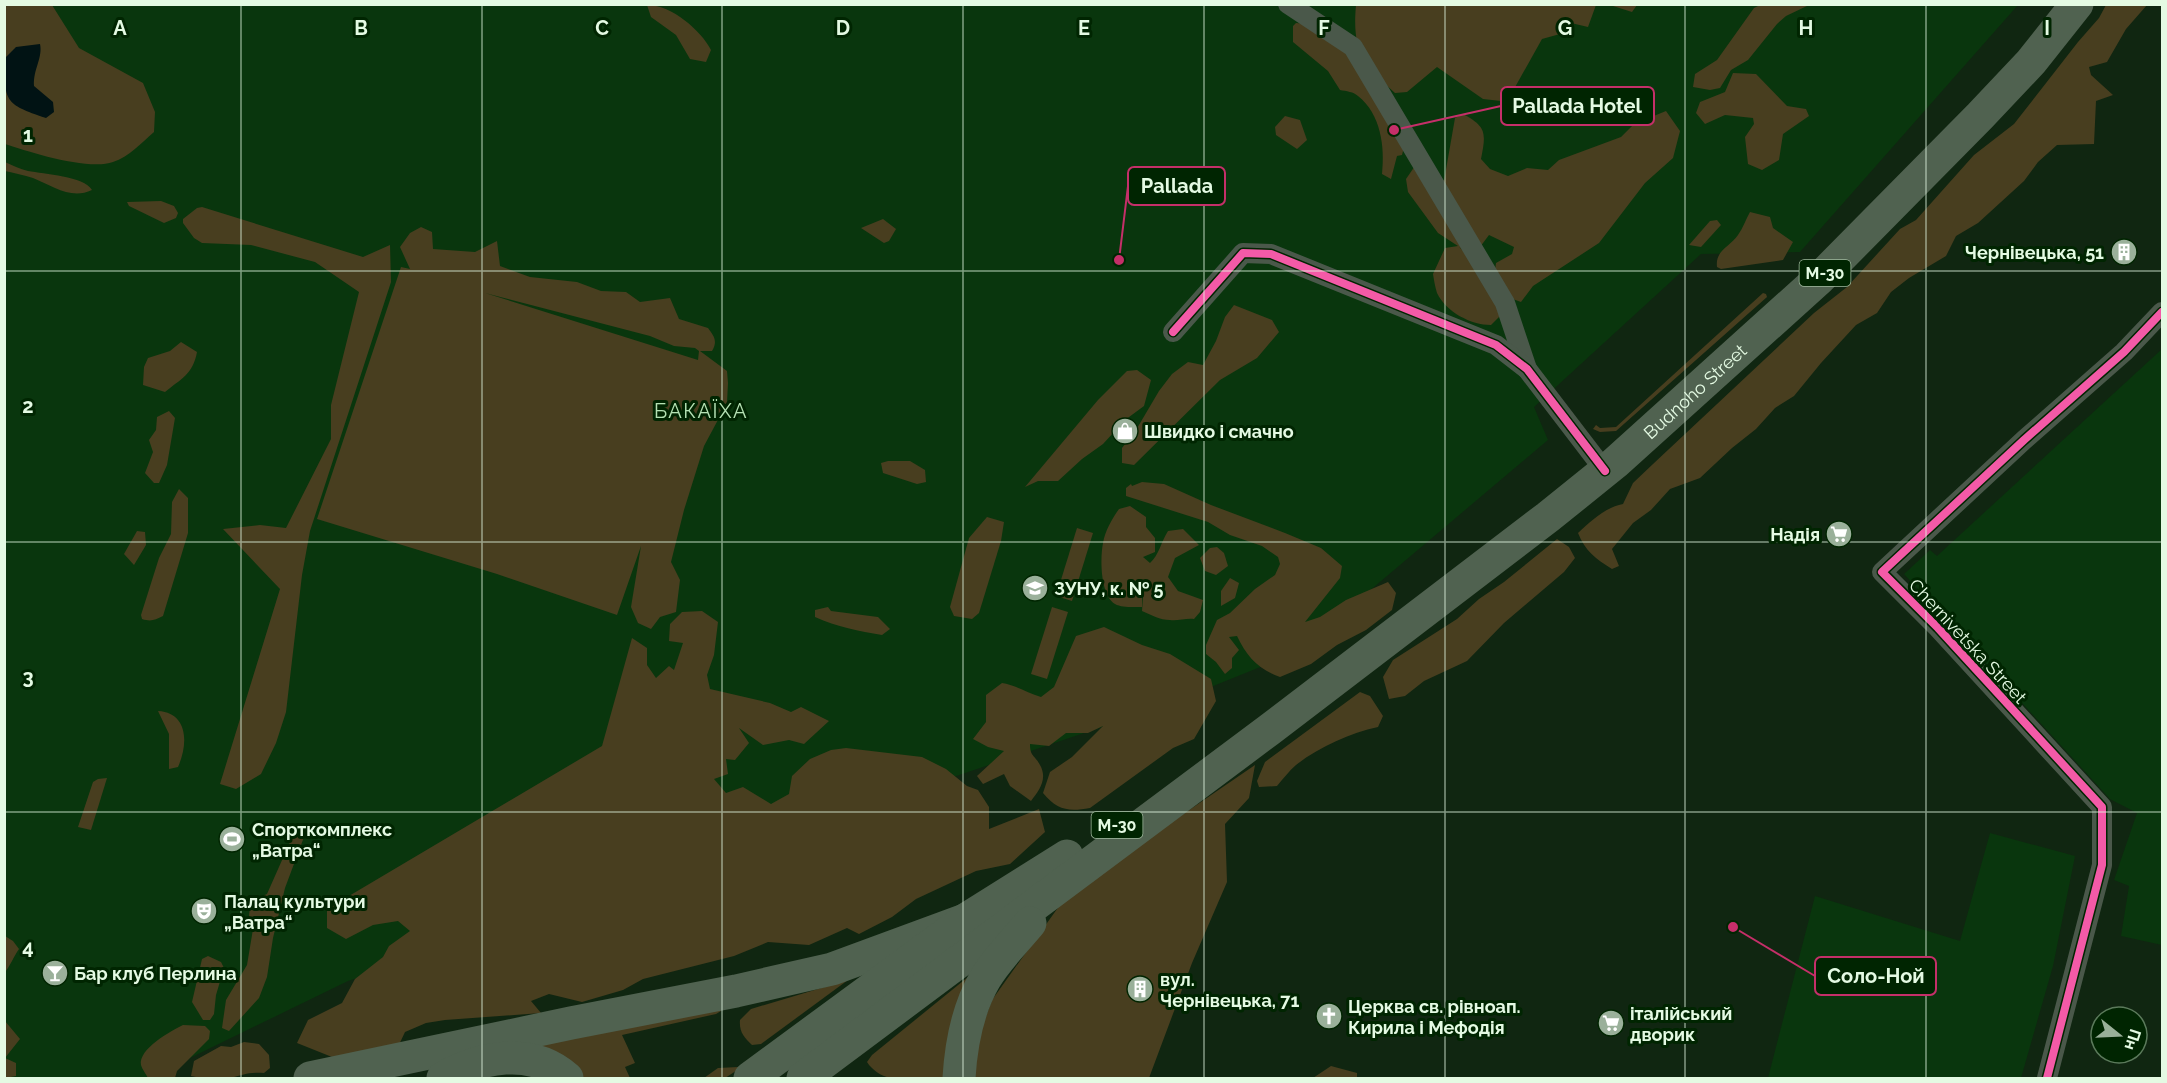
<svg xmlns="http://www.w3.org/2000/svg" width="2167" height="1083" viewBox="0 0 2167 1083" font-family="Raleway,sans-serif">
  <style>
    .built { fill: #09360d }
    .green { fill: #483e1f; fill-rule: evenodd }
    .water { fill: #011314 }
    .lines { fill: none; stroke-linecap: round; stroke-linejoin: round }
    .minor { stroke: #4a584a; stroke-width: 20 }
    .trunk { stroke: #506250; stroke-width: 33 }
    .cycleway-casing { stroke: #002501; stroke-width: 11 }
    .cycleway { stroke: #f35aa7; stroke-width: 8 }
    .grid { fill: none; stroke: #e4fae3; stroke-width: 1.5; stroke-opacity: 0.55 }
    .labels { text-anchor: middle; dominant-baseline: central; stroke-width: 6; stroke-linejoin: round; paint-order: stroke }
    .shield { fill: #002501; stroke: #a0ba9f; stroke-width: 1.5 }
    .shield-label { font-size: 16px; font-weight: bold; fill: #e4fae3 }
    .poi-label { font-size: 18px; font-weight: bold; fill: #e4fae3; stroke: #002501; text-anchor: start }
    .street-label { font-size: 18px; fill: #e4fae3; stroke: #002501 }
    .neighbourhood-label { font-size: 20px; letter-spacing: 1.5px; fill: #b5e2b4; stroke: #002501 }
    .grid-label { font-size: 20px; text-anchor: middle; font-weight: bold; fill: #e4fae3; stroke: #002501; stroke-width: 6; stroke-linejoin: round; paint-order: stroke }
    .leader { fill: none; stroke: #c52f69; stroke-width: 2 }
    .callout-dot { fill: #c52f69; stroke: #002501; stroke-width: 2 }
    .callout { fill: #002501; stroke: #c52f69; stroke-width: 2 }
    .callout-label { font-size: 20px; text-anchor: middle; font-weight: bold; fill: #e4fae3 }
  </style>
  <rect width="100%" height="100%" fill="#102611"/>
  <g class="built">
    <polygon points="4,5 2018,5 1800,252 1701,254 1534,407 1548,440 1297,652 1164,706 348,981 149,1078 15,1078 5,1075"/>
    <polygon points="2162,349 2162,945 2121,936 2129,886 2114,880 2137,813 2110,799 1904,574 1930,550 1937,556"/>
    <polygon points="1990,833 2075,856 2053,966 2021,1078 1768,1078 1815,896 1960,941"/>
  </g>
  <g class="green">
    <path d="M 5,5 L 52,5 L 79,48 L 143,83 L 155,112 L 154,132 C 141,143 129,157 113,162 C 89,171 29,152 5,144 Z"/>
    <path d="M 647,5 C 670,4 701,30 711,50 L 706,62 L 690,59 L 676,35 L 651,17 Z"/>
    <path d="M 1356,5 L 1637,5 L 1632,12 L 1613,6 L 1596,5 L 1588,27 L 1571,23 L 1560,34 L 1542,39 L 1514,89 L 1501,101 L 1483,99 L 1437,67 L 1407,92 L 1395,93 C 1362,64 1352,50 1356,5 Z"/>
    <polygon points="1760,5 1809,5 1786,16 1777,24 1748,60 1731,70 1720,88 1710,90 1693,87 1695,74 1717,60 1754,8"/>
    <path d="M 2106,5 L 2147,5 L 2126,29 L 2107,62 L 2089,67 L 2091,75 L 2113,95 L 2096,101 L 2094,144 L 2057,145 L 2038,162 L 2024,181 L 1978,223 L 1956,236 L 1946,256 L 1909,278 L 1891,292 L 1877,313 L 1856,325 L 1821,363 L 1794,396 L 1775,408 L 1756,429 L 1732,448 L 1700,478 L 1670,489 L 1651,510 L 1633,523 L 1612,549 L 1619,566 L 1612,569 C 1596,559 1585,551 1578,533 C 1591,521 1606,507 1623,504 L 1633,483 L 1653,464 L 1814,313 L 1847,287 L 1900,229 L 1916,220 L 1974,155 L 2014,124 L 2078,42 L 2099,18 Z"/>
    <path d="M 1296,23 L 1307,24 L 1356,54 L 1406,139 L 1402,155 L 1397,156 L 1391,179 L 1382,174 C 1385,147 1381,114 1358,96 C 1354,92 1346,91 1340,90 L 1328,71 L 1293,42 L 1293,26 Z"/>
    <polygon points="1733,73 1756,74 1787,106 1806,109 1809,116 1783,134 1779,160 1762,170 1748,164 1745,137 1754,124 1753,118 1725,115 1705,124 1696,113 1700,102 1725,92"/>
    <path d="M 1666,111 L 1680,131 L 1673,158 L 1645,183 L 1599,243 L 1533,286 L 1521,302 L 1510,298 L 1494,278 L 1496,263 L 1512,254 L 1514,247 L 1489,235 L 1477,251 L 1466,251 L 1459,247 L 1466,253 L 1499,306 L 1499,317 L 1491,325 C 1471,325 1446,312 1437,293 C 1435,287 1434,280 1433,274 L 1445,248 L 1458,246 L 1438,233 L 1408,192 L 1406,179 L 1417,163 L 1444,181 L 1455,118 L 1463,114 C 1487,127 1486,133 1481,159 L 1490,169 L 1508,176 L 1527,168 L 1548,170 L 1559,160 L 1621,137 L 1634,124 Z"/>
    <polygon points="1285,116 1300,120 1307,140 1297,149 1276,135 1275,127"/>
    <path d="M 5,162 C 12,165 20,169 28,171 C 44,174 84,176 92,190 C 71,200 53,186 33,178 C 24,175 14,173 5,171 Z"/>
    <polygon points="161,201 174,206 178,213 176,218 164,223 129,206 127,202"/>
    <polygon points="202,207 363,257 390,245 391,282 310,531 302,575 286,712 276,743 261,774 236,789 220,784 280,589 223,529 260,525 286,528 331,439 331,405 359,292 315,262 251,245 202,243 194,238 183,223 183,219 197,208"/>
    <path d="M 1750,212 L 1770,217 L 1773,228 L 1793,242 L 1783,260 L 1721,269 L 1717,267 C 1715,250 1730,247 1738,235 C 1743,228 1746,219 1750,212 Z"/>
    <polygon points="883,219 896,229 889,241 884,243 861,228"/>
    <polygon points="1717,220 1721,225 1701,247 1689,245 1710,221"/>
    <path d="M 421,227 L 432,232 L 433,249 L 475,252 L 497,241 L 500,266 L 530,277 L 577,282 L 601,291 L 626,292 L 640,302 L 670,298 L 679,319 L 708,328 C 714,336 718,341 712,351 L 700,351 L 727,371 L 728,383 L 727,403 L 704,446 L 684,510 L 671,562 L 680,580 L 676,612 L 660,617 L 651,629 L 638,623 L 631,607 L 641,546 L 617,615 L 497,574 L 317,519 L 401,267 L 410,269 L 400,247 L 410,233 ZM 485,293 L 650,336 L 674,346 L 695,348 L 699,351 L 698,360 Z"/>
    <polygon points="1763,293 1766,294 1767,297 1616,431 1600,432 1593,429 1596,425 1600,428 1616,427"/>
    <polygon points="1234,305 1272,320 1279,332 1257,358 1220,380 1134,465 1122,463 1122,448 1136,430 1159,391 1172,374 1188,362 1203,365 1216,341 1225,317"/>
    <path d="M 181,342 L 197,352 C 193,374 181,379 165,392 L 143,385 L 144,367 L 148,358 L 170,351 Z"/>
    <polygon points="1137,370 1151,380 1144,406 1125,420 1103,444 1082,459 1058,481 1038,481 1025,487 1098,400 1127,371"/>
    <polygon points="169,411 175,418 167,465 159,483 154,483 145,473 153,452 149,440 156,430 157,417"/>
    <polygon points="888,461 910,461 925,470 926,482 917,484 883,473 881,463"/>
    <path d="M 1142,482 L 1164,484 L 1211,505 L 1285,533 L 1321,548 L 1342,566 L 1340,578 L 1305,622 L 1320,617 L 1346,600 L 1388,582 L 1396,593 L 1392,610 L 1366,630 L 1337,645 L 1311,664 L 1280,677 C 1258,669 1247,657 1237,636 L 1229,637 L 1239,650 L 1232,658 L 1232,668 L 1225,674 L 1216,662 L 1206,654 L 1206,645 L 1217,620 L 1230,613 L 1255,589 L 1275,575 L 1280,564 L 1278,557 L 1262,546 L 1230,535 L 1208,522 L 1126,496 L 1126,488 L 1131,484 L 1132,486 Z"/>
    <path d="M 179,489 L 188,498 L 188,533 L 163,616 C 155,620 151,622 142,619 L 141,615 L 159,558 L 171,534 L 172,502 Z"/>
    <path d="M 1130,506 L 1146,517 L 1146,527 L 1155,538 L 1155,552 L 1143,557 L 1150,563 C 1159,555 1161,542 1168,531 L 1183,529 L 1199,545 L 1175,558 L 1168,577 L 1178,591 L 1203,600 L 1200,612 L 1194,619 C 1186,618 1178,621 1170,620 C 1160,620 1151,615 1142,611 L 1144,582 L 1131,580 L 1131,589 L 1142,593 L 1142,607 C 1134,607 1122,608 1115,604 C 1100,595 1100,558 1103,543 C 1105,531 1112,519 1119,509 Z"/>
    <polygon points="987,517 1004,522 1001,541 979,613 972,619 954,616 950,607 969,538"/>
    <polygon points="1077,528 1093,533 1072,601 1056,596"/>
    <polygon points="137,531 145,532 146,545 134,565 124,554"/>
    <polygon points="1557,539 1569,547 1575,558 1564,572 1504,623 1467,661 1424,681 1405,696 1389,699 1383,677 1393,660 1457,619 1479,599 1504,582"/>
    <polygon points="1217,547 1224,553 1228,566 1216,575 1205,571 1200,558 1210,548"/>
    <polygon points="1230,578 1239,583 1235,598 1221,606 1221,591"/>
    <path d="M 828,607 L 831,611 L 878,617 L 890,629 L 882,635 C 859,631 837,627 815,617 L 815,610 Z"/>
    <polygon points="1052,607 1068,612 1047,679 1031,674"/>
    <polygon points="702,611 718,622 714,655 707,675 710,689 770,703 791,712 801,707 829,721 804,744 789,740 763,745 739,728 749,743 735,760 726,759 728,774 714,779 726,793 743,787 771,804 789,794 792,776 810,759 831,750 846,748 922,757 946,769 967,786 978,790 989,807 989,829 1039,809 1045,832 1010,864 976,871 916,899 892,917 859,934 847,928 809,945 768,942 734,956 643,979 623,990 582,1002 549,994 531,1001 541,1013 445,1020 426,1023 405,1032 397,1049 332,1057 297,1043 308,1020 342,1003 355,979 383,957 389,946 410,931 398,921 373,925 346,939 327,928 327,909 602,746 632,638 647,648 647,665 656,678 669,666 674,670 683,643 669,641 670,624 682,612"/>
    <path d="M 1104,627 L 1142,645 L 1170,654 L 1211,679 L 1216,701 L 1194,739 L 1173,748 L 1090,808 C 1068,812 1057,810 1043,793 L 1050,772 L 1072,757 L 1103,726 L 1088,733 L 1066,733 L 1049,746 L 1030,744 C 1030,757 1035,755 1040,765 C 1048,779 1039,791 1031,801 L 1010,786 L 1004,774 L 983,784 L 977,776 L 1004,751 L 988,747 L 973,739 L 986,722 L 986,695 L 1002,683 C 1016,685 1027,693 1041,697 L 1054,687 L 1076,636 Z"/>
    <path d="M 1360,692 L 1370,696 L 1383,716 L 1378,727 C 1350,733 1319,747 1296,765 C 1289,771 1283,779 1277,786 L 1259,787 L 1257,781 L 1265,762 Z"/>
    <path d="M 158,711 C 189,713 188,745 178,767 L 169,769 L 169,734 Z"/>
    <polygon points="1255,765 1249,798 1225,824 1227,882 1192,963 1149,1078 970,1078 973,1051 992,1000 1062,902 1160,830"/>
    <polygon points="107,778 91,830 78,827 93,782 98,779"/>
    <path d="M 298,824 L 307,829 L 285,888 L 273,938 L 267,977 L 259,998 L 229,1031 L 222,1028 L 226,1000 L 247,965 L 254,923 L 249,918 C 250,900 252,901 267,894 Z"/>
    <path d="M 5,936 L 13,941 L 19,949 C 14,956 9,968 5,972 Z"/>
    <polygon points="208,956 221,962 224,968 216,995 214,1014 210,1020 203,1020 192,1002 202,959"/>
    <path d="M 968,977 L 949,1078 L 890,1078 C 881,1076 872,1070 867,1062 L 872,1055 Z"/>
    <path d="M 848,980 L 761,1044 L 752,1045 C 744,1037 739,1032 740,1020 L 751,1009 Z"/>
    <polygon points="723,1006 721,1011 716,1014 622,1035 635,1063 625,1067 630,1078 579,1078 527,1042"/>
    <polygon points="5,1021 20,1039 5,1058 16,1063 16,1076 5,1078"/>
    <path d="M 183,1025 L 205,1026 L 210,1031 L 209,1039 L 177,1071 L 175,1078 L 148,1078 C 146,1074 142,1069 141,1065 C 138,1049 171,1031 183,1025 Z"/>
    <path d="M 244,1042 L 259,1044 L 269,1055 L 270,1068 L 264,1073 C 247,1072 245,1075 230,1078 C 218,1081 203,1079 191,1076 L 194,1061 L 221,1046 L 231,1047 Z"/>
    <polygon points="1331,1066 1357,1073 1357,1078 1313,1078"/>
    <polygon points="738,1067 739,1069 725,1078 704,1078 718,1068"/>
  </g>
  <path class="water" d="M 40,44 C 43,58 33,69 34,86 L 53,102 L 54,112 L 46,118 C 4,104 4,101 5,58 L 16,47 Z"/>
  <g class="lines">
    <g class="minor">
      <polyline points="1288,4 1353,47 1505,303 1527,369"/>
      <polyline points="1173,332 1243,253 1271,254 1496,345 1527,369 1605,471"/>
      <polyline points="2047,1078 2102,865 2102,807 1938,628 1882,572 2024,440 2124,352 2162,312"/>
    </g>
    <g class="trunk">
      <polyline points="310,1078 571,1023 736,991 832,969 965,920"/>
      <path d="M 443,1078 C 480,1057 531,1046 567,1078"/>
      <polyline points="750,1078 965,920 1067,856"/>
      <path id="s1" d="M 803,1078 L 1269,730 L 1548,517 L 1615,463 L 1820,278 L 1980,116 L 2031,62 L 2077,4"/>
      <path d="M 959,1078 C 961,1045 968,1008 985,979 C 996,960 1016,940 1030,923"/>
    </g>
    <defs>
      <g id="cycleway">
        <polyline points="1173,332 1243,253 1271,254 1496,345 1527,369 1605,471"/>
        <polyline points="2047,1078 2102,865 2102,807 1938,628 1882,572 2024,440 2124,352 2162,312"/>
      </g>
    </defs>
    <use href="#cycleway" class="cycleway-casing"/>
    <use href="#cycleway" class="cycleway"/>
  </g>
  <path class="grid" d="M 241,4 L 241,1078M 482,4 L 482,1078M 722,4 L 722,1078M 963,4 L 963,1078M 1204,4 L 1204,1078M 1445,4 L 1445,1078M 1685,4 L 1685,1078M 1926,4 L 1926,1078M 4,271 L 2162,271M 4,542 L 2162,542M 4,812 L 2162,812"/>
  <defs>
    <symbol id="building-disc" viewBox="-11 -11 22 22"><circle r="9.5" fill="#9ab09a" stroke="#002501"/><path d="M-4-6H4V6H1V3H-1V6H-4ZM-2.5-4.3h1.7v1.8h-1.7ZM.8-4.3h1.7v1.8H.8ZM-2.5-1h1.7V.8h-1.7ZM.8-1h1.7V.8H.8Z" fill="#fff"/></symbol>
    <symbol id="shop-disc" viewBox="-11 -11 22 22"><circle r="9.5" fill="#9ab09a" stroke="#002501"/><path d="M-5-2.5h2.3a2.7 3.5 0 0 1 5.4 0H5L5.5 6h-11ZM-1.5-2.5h3a1.5 2.3 0 0 0-3 0Z" fill="#fff"/></symbol>
    <symbol id="supermarket-disc" viewBox="-11 -11 22 22"><circle r="9.5" fill="#9ab09a" stroke="#002501"/><path d="M-6-5.5h2.5l.6 2H6L4.5 2H-2.5L-4.4-4H-6ZM-1.5 3.2a1.3 1.3 0 1 0 .1 0ZM3 3.2a1.3 1.3 0 1 0 .1 0Z" fill="#fff"/></symbol>
    <symbol id="university-disc" viewBox="-11 -11 22 22"><circle r="9.5" fill="#9ab09a" stroke="#002501"/><path d="M0-5L7-2L0 1L-7-2ZM-4 1L0 2.5L4 1V4Q0 6-4 4Z" fill="#fff"/></symbol>
    <symbol id="stadium-disc" viewBox="-11 -11 22 22"><circle r="9.5" fill="#9ab09a" stroke="#002501"/><path d="M0-5a6.5 5 0 1 0 0 10a6.5 5 0 1 0 0-10ZM-3.5-1.8h7v3.6h-7Z" fill="#fff"/></symbol>
    <symbol id="theatre-disc" viewBox="-11 -11 22 22"><circle r="9.5" fill="#9ab09a" stroke="#002501"/><path d="M-5-5.5Q0-4 5-5.5V0Q5 5 0 6Q-5 5-5 0ZM-3.3-2.5H-1v1.5H-3.3ZM1-2.5H3.3v1.5H1ZM-2.8 1Q0 5.5 2.8 1Z" fill="#fff"/></symbol>
    <symbol id="bar-disc" viewBox="-11 -11 22 22"><circle r="9.5" fill="#9ab09a" stroke="#002501"/><path d="M-6-5H6L.8 .8V4.5H3.5V6h-7V4.5H-.8V.8Z" fill="#fff"/></symbol>
    <symbol id="church-disc" viewBox="-11 -11 22 22"><circle r="9.5" fill="#9ab09a" stroke="#002501"/><path d="M-1.2-6h2.4v3.5h3.3v2.4h-3.3V6h-2.4V-.1h-3.3v-2.4h3.3Z" fill="#fff"/></symbol>
  </defs>
  <g fill-rule="evenodd">
    <use href="#building-disc" x="2109" y="237" width="30" height="30"/>
    <use href="#shop-disc" x="1110" y="416" width="30" height="30"/>
    <use href="#supermarket-disc" x="1824" y="519" width="30" height="30"/>
    <use href="#university-disc" x="1020" y="573" width="30" height="30"/>
    <use href="#stadium-disc" x="217" y="824" width="30" height="30"/>
    <use href="#theatre-disc" x="189" y="896" width="30" height="30"/>
    <use href="#bar-disc" x="40" y="958" width="30" height="30"/>
    <use href="#building-disc" x="1125" y="974" width="30" height="30"/>
    <use href="#church-disc" x="1314" y="1001" width="30" height="30"/>
    <use href="#supermarket-disc" x="1596" y="1008" width="30" height="30"/>
  </g>
  <g class="labels">
    <g class="shield">
      <rect x="1799.5" y="260" width="51" height="26" rx="4.5"/>
      <rect x="1091.5" y="812" width="51" height="26" rx="4.5"/>
    </g>
    <g class="shield-label">
      <text x="1825" y="273">М-30</text>
      <text x="1117" y="825">М-30</text>
    </g>
    <g class="poi-label">
      <text x="2104" y="252" text-anchor="end">Чернівецька, 51</text>
      <text x="1144" y="431">Швидко і смачно</text>
      <text x="1820" y="534" text-anchor="end">Надія</text>
      <text x="1054" y="588">ЗУНУ, к. № 5</text>
      <text x="252" y="829">Спорткомплекс<tspan x="252" dy="21">„Ватра“</tspan></text>
      <text x="224" y="901">Палац культури<tspan x="224" dy="21">„Ватра“</tspan></text>
      <text x="74" y="973">Бар клуб Перлина</text>
      <text x="1160" y="979">вул.<tspan x="1160" dy="21">Чернівецька, 71</tspan></text>
      <text x="1348" y="1006">Церква св. рівноап.<tspan x="1348" dy="21">Кирила і Мефодія</tspan></text>
      <text x="1630" y="1013">італійський<tspan x="1630" dy="21">дворик</tspan></text>
    </g>
    <g class="street-label">
      <text stroke="none"><textPath href="#s1" startOffset="1126">Budnoho Street</textPath></text>
      <text transform="translate(1968 641) rotate(47)">Chernivetska Street</text>
    </g>
    <g class="neighbourhood-label">
      <text x="701" y="411">БАКАЇХА</text>
    </g>
  </g>
  <g class="grid-label">
    <text x="120" y="35">A</text>
    <text x="361" y="35">B</text>
    <text x="602" y="35">C</text>
    <text x="843" y="35">D</text>
    <text x="1084" y="35">E</text>
    <text x="1324" y="35">F</text>
    <text x="1565" y="35">G</text>
    <text x="1806" y="35">H</text>
    <text x="2047" y="35">I</text>
    <text x="28" y="142">1</text>
    <text x="28" y="413">2</text>
    <text x="28" y="684">3</text>
    <text x="28" y="954">4</text>
  </g>
  <path class="leader" d="M1394 130L1501 106M1119 260L1128 186M1733 927L1815 976"/>
  <g class="callout-dot">
    <circle cx="1394" cy="130" r="6"/>
    <circle cx="1119" cy="260" r="6"/>
    <circle cx="1733" cy="927" r="6"/>
  </g>
  <g class="callout">
    <rect x="1501" y="87" width="153" height="38" rx="6"/>
    <rect x="1128" y="167" width="97" height="38" rx="6"/>
    <rect x="1815" y="957" width="121" height="38" rx="6"/>
  </g>
  <g class="callout-label">
    <text x="1577" y="113">Pallada Hotel</text>
    <text x="1177" y="193">Pallada</text>
    <text x="1876" y="983">Соло-Ной</text>
  </g>
  <rect width="2167" height="1083" fill="none" stroke="#e4fae3" stroke-width="12"/>
  <g transform="translate(2119 1035) rotate(108)"><circle r="28" fill="#002501" stroke="#5b7a5b" stroke-width="1.5"/>
  <path d="M0-4.5L10 22L0 15L-10 22Z" fill="#9ab09a"/>
  <text y="-9" font-size="16" font-weight="bold" text-anchor="middle" fill="#e4fae3">Пн</text>
  </g>
</svg>
